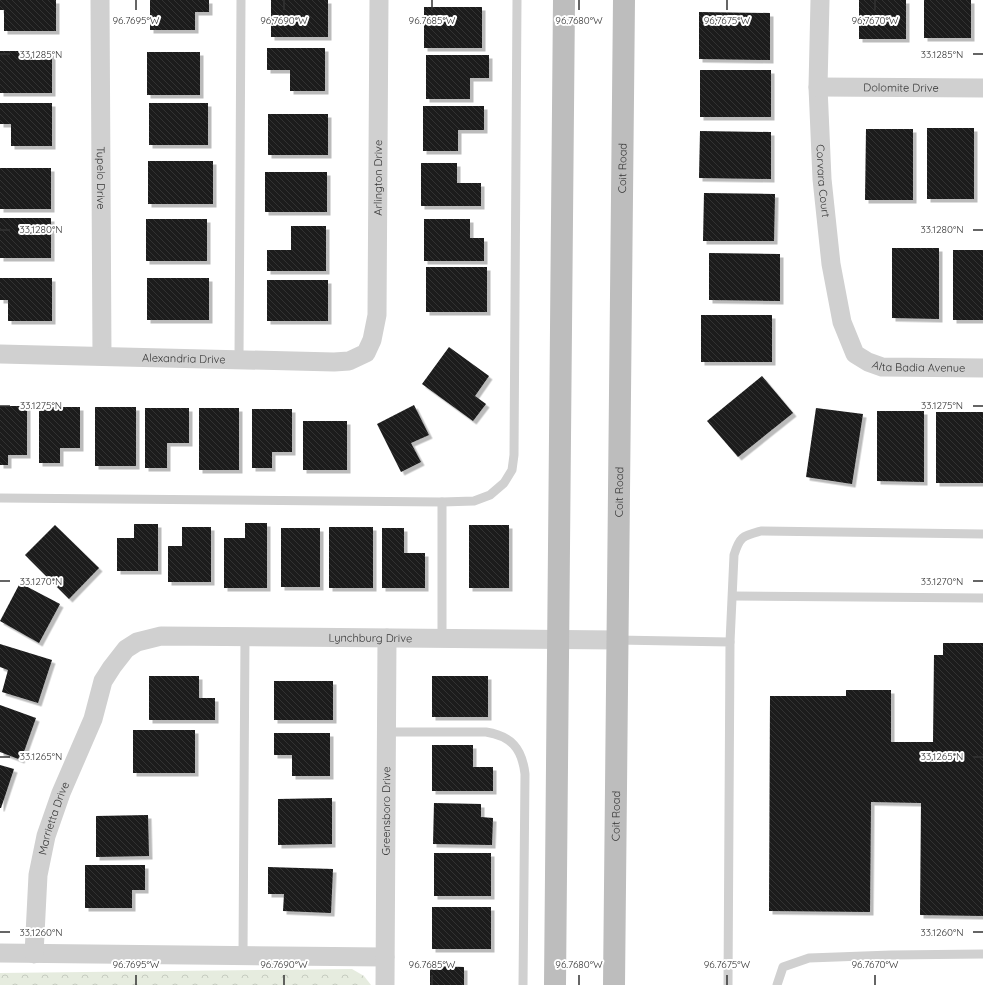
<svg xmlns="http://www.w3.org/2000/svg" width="983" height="985" viewBox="0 0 983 985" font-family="Quicksand,sans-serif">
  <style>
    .park { fill: url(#park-crowns) }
    .building { fill: url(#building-back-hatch); filter: url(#shadow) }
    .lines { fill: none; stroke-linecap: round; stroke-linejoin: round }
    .service { stroke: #d0d0d0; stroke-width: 9 }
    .minor { stroke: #d0d0d0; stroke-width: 19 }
    .secondary { stroke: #bdbdbd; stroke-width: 22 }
    .ticks { fill: none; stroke: #333; stroke-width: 1.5 }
    .labels { text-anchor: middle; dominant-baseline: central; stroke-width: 4; stroke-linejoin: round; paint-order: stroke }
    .street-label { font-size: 11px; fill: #333; stroke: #fff }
    .ticks-label { font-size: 10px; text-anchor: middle; fill: #333; stroke: #fff; stroke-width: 4; stroke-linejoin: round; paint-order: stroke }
  </style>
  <defs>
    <pattern id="park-crowns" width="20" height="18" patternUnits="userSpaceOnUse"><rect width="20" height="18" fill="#e6ecdf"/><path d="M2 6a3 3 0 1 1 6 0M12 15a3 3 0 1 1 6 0" fill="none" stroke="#c6cbc0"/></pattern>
    <pattern id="building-back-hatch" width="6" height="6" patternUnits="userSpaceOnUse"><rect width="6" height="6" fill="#1a1a1a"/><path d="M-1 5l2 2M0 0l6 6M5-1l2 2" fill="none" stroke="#333"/></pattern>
    <filter id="shadow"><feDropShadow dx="3.5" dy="3.5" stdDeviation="0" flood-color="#0004"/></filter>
  </defs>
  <rect width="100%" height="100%" fill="#fff"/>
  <polygon class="park" points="352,969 364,976 371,985 0,985 0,973"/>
  <g class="building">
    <polygon points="0,0 56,0 56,31 4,31 4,10 0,10"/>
    <polygon points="150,0 209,0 209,12 195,12 195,30 150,30"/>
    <rect x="271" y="0" width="57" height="37"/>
    <rect x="859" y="0" width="47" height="39"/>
    <rect x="924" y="0" width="47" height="38"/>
    <rect x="424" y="7" width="58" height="41"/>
    <polygon points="699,12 770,13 770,60 699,59"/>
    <polygon points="267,48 325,48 325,91 290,91 290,70 267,70"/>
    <rect x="0" y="51" width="52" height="42"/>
    <rect x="147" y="52" width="53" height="43"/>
    <polygon points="426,55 489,55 489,78 470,78 470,99 426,99"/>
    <rect x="700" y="70" width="71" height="47"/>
    <polygon points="0,103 52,103 52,146 11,146 11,124 0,124"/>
    <rect x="149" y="103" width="59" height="42"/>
    <polygon points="423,106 484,106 484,130 458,130 458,151 423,151"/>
    <rect x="268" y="114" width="60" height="41"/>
    <rect x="927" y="128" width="47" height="71"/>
    <polygon points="866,129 913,129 913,200 865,200"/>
    <polygon points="700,131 771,132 771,179 699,178"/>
    <rect x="148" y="161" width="65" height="43"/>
    <polygon points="421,163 457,163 457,183 481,183 481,206 421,206"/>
    <rect x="0" y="168" width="51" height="41"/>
    <rect x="265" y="172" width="62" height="40"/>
    <polygon points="704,193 775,194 774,241 703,241"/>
    <rect x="0" y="218" width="51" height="40"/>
    <rect x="146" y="219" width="61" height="42"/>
    <polygon points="424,219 470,219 470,238 484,238 484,261 424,261"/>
    <polygon points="291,226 326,226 326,271 267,271 267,250 291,250"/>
    <polygon points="892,248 939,248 939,319 892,318"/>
    <rect x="953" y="250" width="30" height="70"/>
    <polygon points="709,253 780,254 780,301 709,300"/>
    <rect x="426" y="267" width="61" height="45"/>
    <polygon points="0,278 52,278 52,321 8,321 8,300 0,300"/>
    <rect x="147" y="278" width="62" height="42"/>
    <rect x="267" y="280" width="61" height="41"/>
    <rect x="701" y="315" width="71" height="47"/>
    <polygon points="449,347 489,376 475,396 486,404 473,421 422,384"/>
    <polygon points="762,376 793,413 738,457 707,421"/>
    <polygon points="414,405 429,435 411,443 421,462 401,472 377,424"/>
    <polygon points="0,406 27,406 27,455 8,455 8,465 0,465"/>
    <polygon points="39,407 80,407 80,448 60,448 60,463 39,463"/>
    <rect x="95" y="407" width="41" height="59"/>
    <polygon points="145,408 189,408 189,443 167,443 167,468 145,468"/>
    <rect x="199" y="408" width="40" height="62"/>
    <polygon points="816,408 863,414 852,484 806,477"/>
    <polygon points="252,409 292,409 292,452 272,452 272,468 252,468"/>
    <polygon points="877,411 924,411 924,482 877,481"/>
    <rect x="936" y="412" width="47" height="71"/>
    <rect x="303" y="421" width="44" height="49"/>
    <polygon points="245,523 267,523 267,588 224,588 224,538 245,538"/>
    <polygon points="134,524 158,524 158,571 117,571 117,538 134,538"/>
    <polygon points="55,525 99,568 69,599 25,555"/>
    <rect x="469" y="525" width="40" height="63"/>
    <polygon points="182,527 211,527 211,582 168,582 168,546 182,546"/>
    <rect x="329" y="527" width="44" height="61"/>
    <rect x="281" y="528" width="39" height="59"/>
    <polygon points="382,528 404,528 404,553 425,553 425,588 382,588"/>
    <polygon points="20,583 60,604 39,643 0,621"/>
    <polygon points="943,643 983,643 983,916 920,915 921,803 871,802 870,912 769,911 770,696 846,696 846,690 891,690 891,742 933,742 934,655 943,655"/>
    <polygon points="0,644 52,660 38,703 2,692 8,670 0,667"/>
    <polygon points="149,676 199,676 199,698 215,698 215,720 149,720"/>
    <rect x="432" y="676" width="56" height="41"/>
    <rect x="274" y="681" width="59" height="39"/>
    <polygon points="0,705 36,718 21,760 0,752"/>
    <rect x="133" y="730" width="62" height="43"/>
    <polygon points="274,733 330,733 330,776 292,776 292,755 274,755"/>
    <polygon points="432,745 473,745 473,767 493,767 493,791 432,791"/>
    <polygon points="0,765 14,769 1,808 0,808"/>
    <polygon points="332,798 332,844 278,845 278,799"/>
    <polygon points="434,803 481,804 481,817 493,818 492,845 433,844"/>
    <polygon points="148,815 149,856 96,857 96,816"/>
    <rect x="434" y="853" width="57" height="43"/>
    <polygon points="85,865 145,865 145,890 132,890 132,908 85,908"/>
    <polygon points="268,867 333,869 331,913 283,911 284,894 268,894"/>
    <rect x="432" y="907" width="59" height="42"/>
    <polygon points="430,966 464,967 464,985 430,985"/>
  </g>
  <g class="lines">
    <g class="service">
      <polyline points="239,360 241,0"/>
      <polyline points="0,498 442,502 474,501 490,495 504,483 512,470 514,455 517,0"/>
      <polyline points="733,596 983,598"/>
      <polyline points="442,639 442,502"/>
      <polyline points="617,640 730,642 728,985"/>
      <path d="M 730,642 L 734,555 C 740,536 743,536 761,531 L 983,534"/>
      <path d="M 386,732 L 486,732 C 511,736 522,748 525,774 L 523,985"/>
      <polyline points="243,955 245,636"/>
      <polyline points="777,985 783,967 809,958 891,955 983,954"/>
    </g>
    <g class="minor">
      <path id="s1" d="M 100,0 L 102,356"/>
      <path id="s2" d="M 820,0 L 818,87 L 822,179 L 831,264 L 842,322 L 855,354 L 868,362 L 882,367 L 983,368"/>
      <path id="s3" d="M 818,87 L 983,88"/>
      <path id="s4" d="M 0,354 L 334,362 L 349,361 L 366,353 L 372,340 L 377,315 L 379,0"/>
      <polyline points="0,953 385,957"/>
      <path id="s5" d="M 34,954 L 38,875 L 46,836 L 61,793 L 93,719 L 103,681 L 112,667 L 126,649 L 137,642 L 161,636 L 617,640"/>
      <path id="s6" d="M 385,985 L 387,638"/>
    </g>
    <g class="secondary">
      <polyline points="555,985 564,0"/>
      <path id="s7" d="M 614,985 L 624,0"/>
    </g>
  </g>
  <path class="ticks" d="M 136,0 L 136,10M 284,0 L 284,10M 432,0 L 432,10M 579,0 L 579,10M 727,0 L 727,10M 875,0 L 875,10M 0,54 L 10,54M 973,54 L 983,54M 0,230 L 10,230M 973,230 L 983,230M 0,406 L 10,406M 973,406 L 983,406M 0,581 L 10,581M 973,581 L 983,581M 0,757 L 10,757M 973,757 L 983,757M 0,932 L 10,932M 973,932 L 983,932M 136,975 L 136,985M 284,975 L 284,985M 432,975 L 432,985M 579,975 L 579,985M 727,975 L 727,985M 875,975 L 875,985"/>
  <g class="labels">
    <g class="street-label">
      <text stroke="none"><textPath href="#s3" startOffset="83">Dolomite Drive</textPath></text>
      <text stroke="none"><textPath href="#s7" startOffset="817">Coit Road</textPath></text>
      <text stroke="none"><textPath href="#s4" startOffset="545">Arlington Drive</textPath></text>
      <text stroke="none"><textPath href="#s1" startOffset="178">Tupelo Drive</textPath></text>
      <text stroke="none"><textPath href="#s2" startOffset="181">Corvara Court</textPath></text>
      <text stroke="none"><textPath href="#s4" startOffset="184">Alexandria Drive</textPath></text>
      <text stroke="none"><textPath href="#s2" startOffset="425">Alta Badia Avenue</textPath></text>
      <text stroke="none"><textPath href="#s7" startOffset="493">Coit Road</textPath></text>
      <text stroke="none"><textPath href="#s5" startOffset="571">Lynchburg Drive</textPath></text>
      <text stroke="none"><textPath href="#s6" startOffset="174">Greensboro Drive</textPath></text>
      <text stroke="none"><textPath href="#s7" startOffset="169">Coit Road</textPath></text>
      <text stroke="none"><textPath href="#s5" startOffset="138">Marrietta Drive</textPath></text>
    </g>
  </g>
  <g class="ticks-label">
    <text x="136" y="24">96.7695°W</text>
    <text x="284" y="24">96.7690°W</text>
    <text x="432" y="24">96.7685°W</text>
    <text x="579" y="24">96.7680°W</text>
    <text x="727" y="24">96.7675°W</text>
    <text x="875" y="24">96.7670°W</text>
    <text x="41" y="58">33.1285°N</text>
    <text x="942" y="58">33.1285°N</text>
    <text x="41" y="233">33.1280°N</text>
    <text x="942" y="233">33.1280°N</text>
    <text x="41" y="409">33.1275°N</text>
    <text x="942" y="409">33.1275°N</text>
    <text x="41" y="585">33.1270°N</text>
    <text x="942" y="585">33.1270°N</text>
    <text x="41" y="760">33.1265°N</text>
    <text x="942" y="760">33.1265°N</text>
    <text x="41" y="936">33.1260°N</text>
    <text x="942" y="936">33.1260°N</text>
    <text x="136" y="968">96.7695°W</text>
    <text x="284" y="968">96.7690°W</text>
    <text x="432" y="968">96.7685°W</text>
    <text x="579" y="968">96.7680°W</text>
    <text x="727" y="968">96.7675°W</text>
    <text x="875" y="968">96.7670°W</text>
  </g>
</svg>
